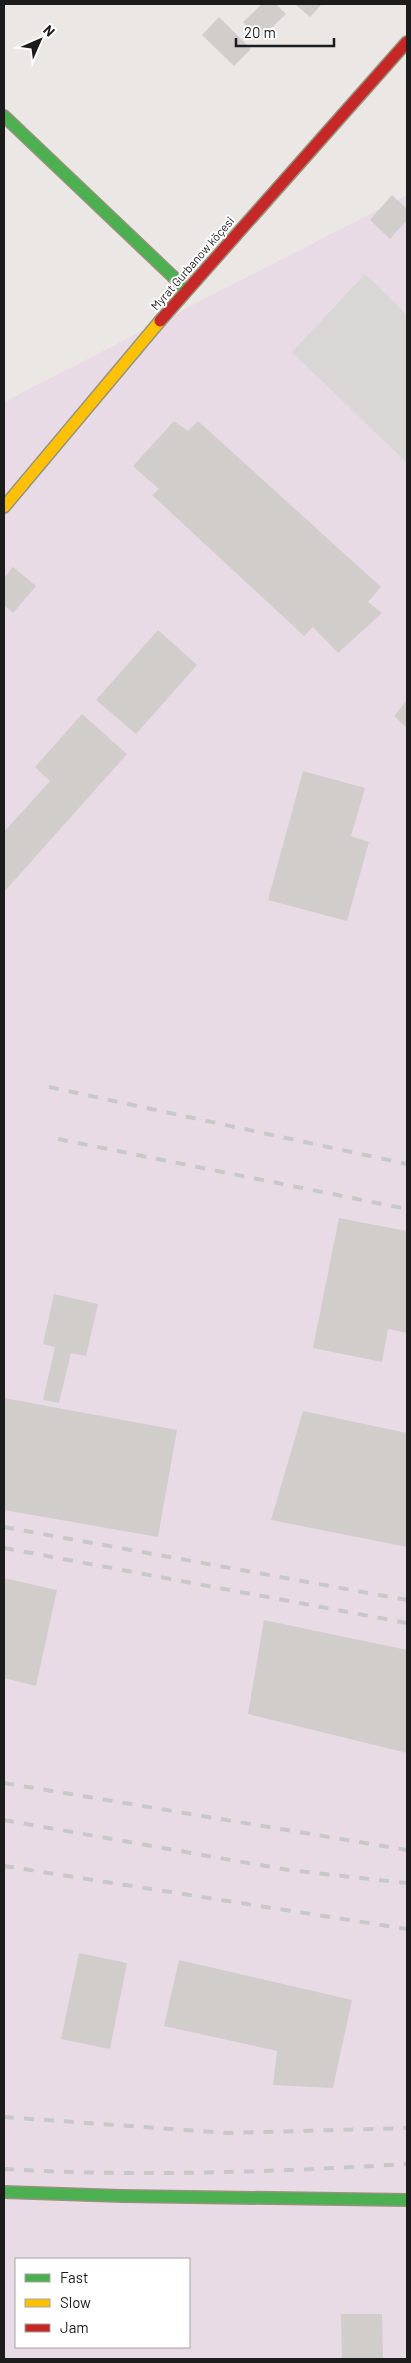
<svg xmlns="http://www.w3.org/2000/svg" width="411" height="2363" viewBox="0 0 411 2363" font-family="Barlow,sans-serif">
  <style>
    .industrial { fill: #e9dbe6; fill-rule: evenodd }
    .religious { fill: #d8d7d6 }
    .building { fill: #d1cdcb }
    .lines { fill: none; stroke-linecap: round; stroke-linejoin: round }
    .fast-casing { stroke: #95937c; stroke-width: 14 }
    .slow-casing { stroke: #95937c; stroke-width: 14 }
    .jam-casing { stroke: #95937c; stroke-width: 14 }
    .fast { stroke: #4caf50; stroke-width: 11 }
    .slow { stroke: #ffc107; stroke-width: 11 }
    .jam { stroke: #c62828; stroke-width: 11 }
    .rail { stroke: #c9c8c8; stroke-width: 4; stroke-dasharray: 10 10; stroke-linecap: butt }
    .labels { text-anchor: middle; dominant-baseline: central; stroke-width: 4; stroke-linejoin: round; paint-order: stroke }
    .street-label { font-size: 12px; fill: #1c1c1c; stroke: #fff }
  </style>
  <rect width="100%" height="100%" fill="#eae7e4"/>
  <path class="industrial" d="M 407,195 L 407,2359 L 4,2359 L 4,402 ZM 16,2259 L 189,2259 L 189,2347 L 16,2347 Z"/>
  <polygon class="religious" points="365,274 407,315 407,463 292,352"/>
  <g class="building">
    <polygon points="262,4 276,4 286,14 259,39 243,22"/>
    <polygon points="295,4 322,4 310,17"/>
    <polygon points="219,17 251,49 234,66 202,35"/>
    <polygon points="392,195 407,209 407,220 390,239 370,220"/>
    <polygon points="174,421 188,431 198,421 381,587 368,602 382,613 338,653 313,627 304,636 152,495 159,489 133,466"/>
    <polygon points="13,567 36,586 13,613 4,605 4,578"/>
    <polygon points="158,630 197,665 136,734 96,700"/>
    <polygon points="407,700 407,728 394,716"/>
    <polygon points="82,714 127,754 4,892 4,832 50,781 35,767"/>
    <polygon points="303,771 365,788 351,836 369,842 347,921 268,900"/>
    <polygon points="339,1218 407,1231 407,1333 388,1329 382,1362 313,1348"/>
    <polygon points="54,1294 98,1304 86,1356 71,1353 59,1403 43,1400 55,1347 43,1344"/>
    <polygon points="4,1398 177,1430 158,1537 4,1510"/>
    <polygon points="303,1411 407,1433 407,1547 271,1520"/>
    <polygon points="4,1578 57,1590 36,1686 4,1678"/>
    <polygon points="264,1620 407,1650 407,1753 248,1714"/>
    <polygon points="79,1953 127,1963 110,2049 61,2039"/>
    <polygon points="179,1960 352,2000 333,2088 273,2085 277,2051 164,2026"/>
    <polygon points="341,2314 382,2314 383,2359 342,2359"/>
  </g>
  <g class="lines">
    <defs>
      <g id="fast">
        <polyline points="4,116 186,289"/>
        <polyline points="4,2192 122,2196 407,2200"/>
      </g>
      <polyline id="slow" points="4,507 160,321"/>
      <polyline id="jam" points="160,321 407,42"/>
    </defs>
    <use href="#fast" class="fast-casing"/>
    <use href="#slow" class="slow-casing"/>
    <use href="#jam" class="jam-casing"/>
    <use href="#fast" class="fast"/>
    <use href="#slow" class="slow"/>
    <use href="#jam" class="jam"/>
    <g class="rail">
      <polyline points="49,1087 407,1164"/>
      <polyline points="58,1139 407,1209"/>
      <polyline points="4,1527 407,1600"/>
      <polyline points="4,1548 407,1623"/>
      <polyline points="4,1783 407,1850"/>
      <polyline points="4,1820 288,1870 407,1883"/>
      <polyline points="4,1866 407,1929"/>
      <polyline points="4,2117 227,2133 407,2128"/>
      <path d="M 4,2169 C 138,2177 273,2172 407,2164"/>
    </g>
  </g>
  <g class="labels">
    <g class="street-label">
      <text transform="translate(192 263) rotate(-49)">Myrat Gurbanow köçesi</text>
    </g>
  </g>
  <rect width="411" height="2363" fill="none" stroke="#1c1c1c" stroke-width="10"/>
  <rect x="15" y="2258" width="175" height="90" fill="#ffffff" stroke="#a4a4a4"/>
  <rect x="25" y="2274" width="25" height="8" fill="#4caf50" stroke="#a4a4a4"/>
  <text x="60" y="2283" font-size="15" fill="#1c1c1c">Fast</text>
  <rect x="25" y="2299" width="25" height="8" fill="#ffc107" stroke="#a4a4a4"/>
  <text x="60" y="2308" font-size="15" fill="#1c1c1c">Slow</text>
  <rect x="25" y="2324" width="25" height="8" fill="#c62828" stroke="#a4a4a4"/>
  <text x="60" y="2333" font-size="15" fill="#1c1c1c">Jam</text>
  <g transform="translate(40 40) rotate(45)" stroke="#ffffff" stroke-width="4" paint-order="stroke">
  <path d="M0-4L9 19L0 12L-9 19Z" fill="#1c1c1c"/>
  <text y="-8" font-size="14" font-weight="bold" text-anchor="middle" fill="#1c1c1c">N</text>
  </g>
  <path d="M236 38v8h98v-8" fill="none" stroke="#1c1c1c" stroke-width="2.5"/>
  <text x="244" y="38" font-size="15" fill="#1c1c1c" stroke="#ffffff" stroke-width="4" paint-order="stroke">20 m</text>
</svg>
